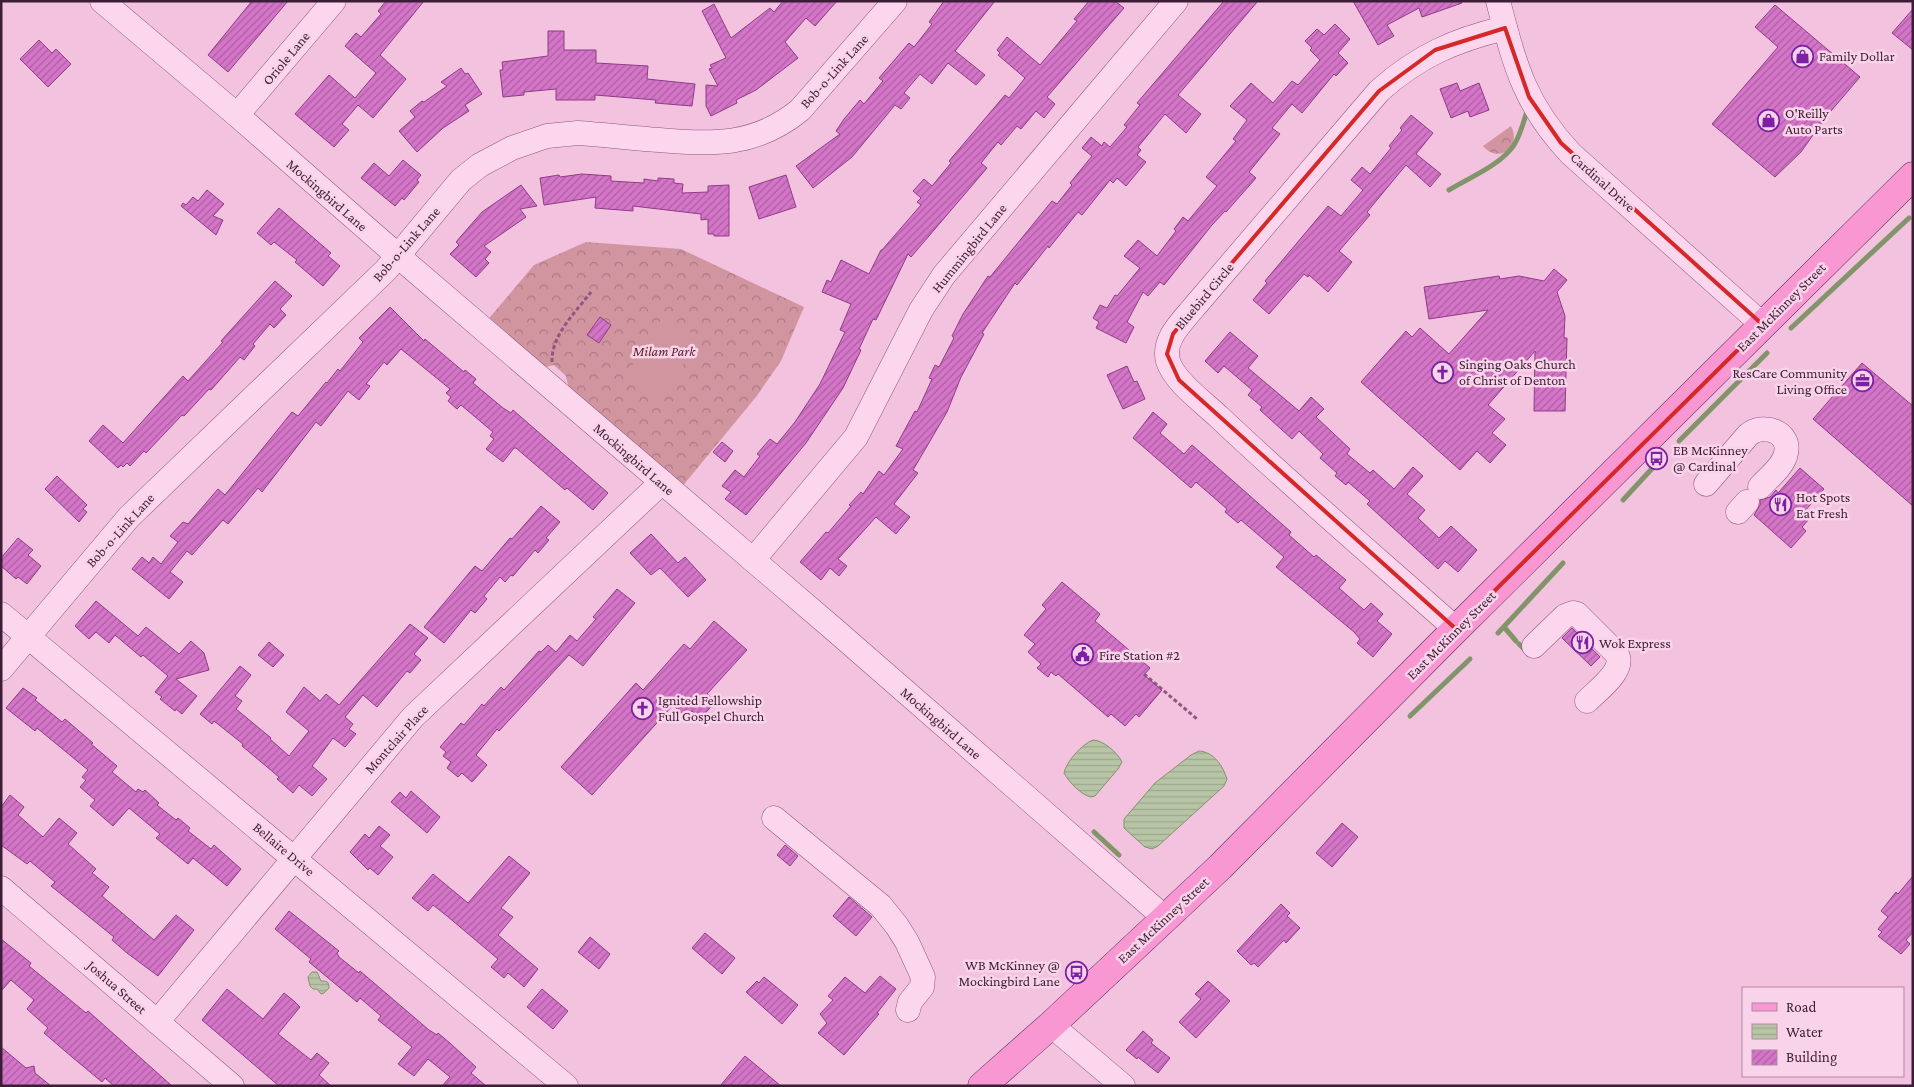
<svg xmlns="http://www.w3.org/2000/svg" width="1914" height="1087" viewBox="0 0 1914 1087" font-family="'Crimson Pro',serif">
  <style>
    .forest { fill: url(#forest-crowns) }
    .pitch { fill: #d195a0 }
    .water { fill: url(#water-rules); stroke: #81946a }
    .lines { fill: none; stroke-linecap: round; stroke-linejoin: round }
    .stream { stroke: #81946a; stroke-width: 5 }
    .building { fill: url(#building-hatch); stroke: #903b87 }
    .minor-casing { stroke: #8e5781; stroke-width: 25 }
    .major-casing { stroke: #5b2c53; stroke-width: 29 }
    .path { stroke: #8e5781; stroke-width: 3; stroke-dasharray: 4 2.5; stroke-linecap: butt }
    .minor { stroke: #fcd6ed; stroke-width: 24 }
    .major { stroke: #f897d2; stroke-width: 28 }
    .marked { fill: none; stroke: #d62828; stroke-width: 4; stroke-linejoin: round }
    .labels { text-anchor: middle; dominant-baseline: central; stroke-width: 5; stroke-linejoin: round; paint-order: stroke }
    .poi-label { font-size: 14px; fill: #3c1d36; stroke: #f9d3e9; text-anchor: start }
    .street-label { font-size: 14px; fill: #3c1d36; stroke: #f9d3e9 }
    .park-label { font-size: 14px; font-style: italic; fill: #5b2124; stroke: #f9d3e9 }
  </style>
  <defs>
    <pattern id="forest-crowns" width="20" height="18" patternUnits="userSpaceOnUse" patternTransform="scale(1.25)"><rect width="20" height="18" fill="#d195a0"/><path d="M2 6a3 3 0 1 1 6 0M12 15a3 3 0 1 1 6 0" fill="none" stroke="#ab7983"/></pattern>
    <pattern id="water-rules" width="6" height="5" patternUnits="userSpaceOnUse" patternTransform="scale(1.25)"><rect width="6" height="5" fill="#b7c4a5"/><path d="M0 2.5h6" fill="none" stroke="#9ea88f"/></pattern>
    <pattern id="building-hatch" width="6" height="6" patternUnits="userSpaceOnUse" patternTransform="scale(1.25)"><rect width="6" height="6" fill="#d475c8"/><path d="M-1 1l2-2M0 6l6-6M5 7l2-2" fill="none" stroke="#ad5fa3"/></pattern>
  </defs>
  <rect width="100%" height="100%" fill="#f2c2df"/>
  <g class="forest">
    <path d="M 1511,126 C 1522,146 1499,165 1483,146 Z"/>
    <polygon points="586,242 681,249 804,307 781,361 756,397 676,494 560,395 568,385 566,376 554,365 546,367 538,376 481,328 534,265"/>
  </g>
  <polygon class="pitch" points="664,315 700,338 663,397 627,374"/>
  <g class="water">
    <path d="M 1093,740 C 1103,740 1118,753 1122,762 L 1118,769 L 1095,796 L 1091,797 C 1081,795 1069,782 1064,773 C 1066,762 1082,744 1093,740 Z"/>
    <path d="M 1199,751 C 1214,752 1223,766 1227,779 L 1224,786 L 1158,846 L 1152,849 L 1145,847 L 1124,828 L 1124,819 L 1155,783 L 1191,755 Z"/>
    <path d="M 312,972 L 317,972 L 321,981 C 326,981 329,981 329,988 L 324,993 L 321,994 L 317,989 L 313,989 L 310,986 L 308,977 Z"/>
  </g>
  <g class="lines">
    <g class="stream">
      <path d="M 1449,190 C 1469,178 1502,164 1514,145 C 1521,134 1524,120 1528,108"/>
      <polyline points="1791,328 1909,218"/>
      <polyline points="1679,441 1767,353"/>
      <polyline points="1623,500 1659,461"/>
      <polyline points="1504,627 1516,641"/>
      <polyline points="1498,633 1563,563"/>
      <polyline points="1519,644 1524,649"/>
      <polyline points="1410,716 1470,659"/>
      <polyline points="1094,832 1119,855"/>
    </g>
  </g>
  <g class="building">
    <polygon points="252,1 288,1 228,72 208,55"/>
    <polygon points="386,1 424,1 380,55 406,79 373,118 358,105 342,124 349,130 334,147 295,114 329,75 355,98 376,73 345,46 356,33 361,37 381,14 378,11"/>
    <polygon points="783,1 837,1 815,26 806,18 785,42 798,58 756,90 736,100 737,103 711,116 706,106 706,85 718,86 709,69 712,68 710,65 726,58 702,11 714,4 731,38 770,8 774,12"/>
    <polygon points="944,1 995,1 955,51 985,75 976,85 948,63 932,84 920,74 904,93 910,98 901,109 895,105 852,157 813,188 796,166 840,134 836,131 844,119 860,100 864,104 883,81 879,78 909,43 914,47 932,24 929,22"/>
    <polygon points="1089,1 1115,1 1124,8 1047,97 1055,104 1044,118 1036,111 1021,129 1017,126 1001,145 998,142 981,163 987,168 911,257 908,254 876,320 873,319 859,349 861,350 843,388 806,443 746,515 725,499 731,492 722,486 735,470 744,477 760,456 757,454 770,439 777,444 795,422 820,384 845,332 840,330 851,304 822,292 827,280 831,282 841,260 869,274 881,250 882,250 921,205 917,202 921,198 913,191 924,179 932,186 951,163 949,161 1005,95 1009,98 1025,78 998,55 1000,53 997,50 1007,37 1040,65 1077,21 1074,19"/>
    <polygon points="1224,1 1258,1 1178,95 1201,114 1186,133 1165,114 1138,147 1141,150 1137,155 1146,162 1126,186 1117,178 1113,183 1110,180 1082,215 1078,212 1049,248 1048,246 1017,285 1015,283 982,333 984,334 961,377 947,412 913,470 918,473 894,504 910,517 896,534 876,517 838,559 847,566 839,576 830,568 821,580 800,562 826,532 828,533 851,506 849,505 861,492 863,494 879,471 884,475 903,449 896,446 915,411 917,412 932,379 929,378 935,365 939,367 954,338 952,336 963,314 988,276 990,277 1052,201 1057,204 1072,185 1070,183 1092,156 1082,148 1091,137 1102,146 1104,142 1110,147 1127,127 1124,125 1140,105 1137,103"/>
    <polygon points="1353,1 1461,1 1462,3 1422,17 1419,8 1387,25 1394,36 1378,45"/>
    <polygon points="1775,5 1860,77 1825,118 1801,152 1775,177 1712,124 1778,47 1755,27"/>
    <polygon points="1913,9 1913,50 1892,33"/>
    <polygon points="1335,24 1350,39 1338,53 1348,63 1336,76 1334,74 1302,113 1292,104 1272,128 1280,134 1249,172 1256,178 1226,212 1225,211 1212,225 1164,285 1160,282 1148,296 1143,292 1127,322 1134,327 1126,343 1096,328 1099,322 1093,318 1100,305 1107,308 1115,295 1117,296 1140,268 1124,256 1138,240 1157,256 1176,231 1174,229 1183,217 1188,221 1217,186 1206,177 1236,141 1233,139 1247,120 1230,106 1251,83 1273,103 1292,81 1298,85 1320,60 1310,50 1312,48 1305,41 1317,29 1324,35"/>
    <polygon points="548,31 564,31 564,50 596,50 596,63 648,66 647,79 695,84 692,106 655,103 656,100 595,95 595,100 556,100 556,89 524,92 524,95 503,97 500,70 503,70 502,62 548,56"/>
    <polygon points="39,40 52,53 56,49 71,64 48,87 20,59"/>
    <polygon points="461,68 465,74 468,73 482,94 465,105 469,111 443,128 417,152 399,131 415,117 410,111 422,101 424,102 447,86 441,82"/>
    <polygon points="1457,83 1460,91 1479,83 1489,110 1470,117 1468,111 1451,118 1440,89"/>
    <polygon points="1411,115 1433,133 1416,154 1441,174 1430,187 1406,165 1367,212 1370,215 1339,251 1352,262 1328,292 1309,275 1308,277 1304,274 1269,314 1253,300 1267,283 1265,281 1328,206 1341,216 1363,190 1351,180 1362,167 1370,174 1391,148 1389,146 1402,130 1400,128"/>
    <polygon points="403,160 421,175 417,180 419,182 404,200 402,198 395,206 361,178 374,163 389,176"/>
    <polygon points="582,174 611,176 611,181 644,183 644,179 658,181 658,178 674,179 674,183 683,184 682,193 708,192 708,186 729,185 729,236 714,236 714,234 708,234 708,219 701,220 701,214 633,206 633,211 595,208 596,197 544,205 540,178 559,175 560,177"/>
    <polygon points="786,175 796,207 759,219 749,187"/>
    <polygon points="521,185 537,206 520,209 526,217 484,246 491,252 485,259 489,263 476,277 450,254 459,245 456,242 482,212"/>
    <polygon points="207,190 224,204 213,216 223,220 216,235 181,206 183,203 186,205 193,197 198,201"/>
    <polygon points="279,208 331,253 328,256 340,266 323,286 295,262 297,260 274,242 271,245 257,233"/>
    <polygon points="1554,269 1567,280 1557,292 1565,316 1564,338 1567,338 1565,411 1534,411 1535,351 1488,405 1505,419 1492,433 1506,445 1490,463 1477,451 1460,470 1361,382 1406,331 1412,337 1420,328 1449,354 1488,310 1429,319 1424,287 1499,276 1500,279 1519,276 1544,281"/>
    <polygon points="275,281 292,296 280,309 286,315 274,328 270,324 253,344 255,346 244,360 240,357 211,390 209,389 184,416 182,415 146,453 144,451 130,466 127,463 123,467 121,465 118,468 89,441 103,425 123,443 183,376 188,381 223,342 221,341"/>
    <polygon points="390,307 424,341 425,339 464,372 465,370 476,379 473,383 503,408 511,413 513,410 608,493 593,510 567,488 565,490 516,448 514,448 503,462 486,449 494,439 490,436 493,432 461,405 457,409 448,401 451,397 446,393 450,389 401,349 387,365 384,362 366,384 370,386 359,400 348,391 321,426 316,422 262,492 258,488 228,524 223,520 192,555 187,551 170,572 183,582 169,599 132,569 142,557 149,563 153,557 161,564 178,542 170,536 183,522 188,524 218,489 225,495 292,412 298,416 326,382 327,383 338,369 340,371 363,342 359,338"/>
    <polygon points="600,317 611,325 599,343 587,335"/>
    <polygon points="1230,332 1258,356 1248,368 1299,411 1311,397 1324,409 1316,417 1350,449 1347,454 1370,473 1373,470 1394,489 1413,467 1423,476 1407,494 1425,510 1418,518 1439,538 1451,526 1477,550 1458,572 1445,561 1438,569 1367,504 1370,501 1348,482 1346,485 1335,476 1337,473 1320,458 1323,454 1299,431 1292,439 1260,410 1262,407 1248,395 1252,390 1224,366 1218,373 1205,361"/>
    <polygon points="1862,363 1913,406 1913,506 1813,419"/>
    <polygon points="1127,366 1134,382 1137,381 1145,399 1123,409 1107,375"/>
    <polygon points="1153,412 1167,424 1160,433 1184,454 1192,445 1291,532 1289,535 1314,557 1316,555 1346,580 1339,588 1364,610 1371,603 1383,614 1377,621 1392,634 1373,657 1357,643 1360,639 1354,632 1276,567 1284,557 1241,520 1238,523 1225,512 1227,509 1196,482 1191,488 1133,438"/>
    <polygon points="722,442 733,451 725,462 713,452"/>
    <polygon points="1800,468 1824,489 1803,513 1809,519 1802,527 1806,531 1791,548 1754,515 1760,505 1760,500 1770,497 1776,490 1778,493"/>
    <polygon points="57,476 87,505 83,509 87,512 79,522 45,489"/>
    <polygon points="541,506 560,522 546,538 549,540 538,553 535,550 513,576 511,575 505,582 500,577 484,596 487,599 475,613 471,610 444,643 424,627 475,566 482,571 510,538 512,539"/>
    <polygon points="651,534 678,563 685,557 706,580 688,597 660,568 651,575 630,553"/>
    <polygon points="18,538 33,550 28,555 41,566 27,584 18,577 16,579 1,566 1,558"/>
    <polygon points="1062,582 1100,614 1095,621 1150,668 1144,675 1162,690 1139,717 1136,714 1125,726 1111,714 1108,717 1058,674 1056,676 1051,672 1048,677 1037,668 1041,664 1028,652 1035,644 1024,635 1046,609 1042,605"/>
    <polygon points="617,589 635,603 583,666 569,655 499,731 497,729 476,755 487,765 472,782 462,773 458,777 447,768 451,762 443,756 446,752 440,747 461,723 464,725 482,704 484,706 501,687 504,690 539,651 541,652 548,645 556,652 570,635 577,641 596,619 593,617"/>
    <polygon points="96,601 138,636 146,627 179,654 191,641 204,653 209,670 176,679 197,696 182,714 176,709 175,711 160,699 162,697 155,692 168,676 143,655 141,657 115,635 109,643 96,632 89,639 75,626"/>
    <polygon points="714,621 747,650 707,694 716,701 701,718 692,711 686,717 673,705 592,795 561,767 636,683 643,690 684,644 690,649"/>
    <polygon points="410,624 428,638 414,654 421,660 410,673 407,671 377,707 363,695 345,717 353,724 349,729 356,734 345,747 333,738 316,761 312,766 327,779 312,796 299,785 293,793 277,779 279,777 242,746 243,744 214,721 212,724 200,714 240,666 251,675 235,696 242,701 236,709 271,738 270,739 289,756 309,731 286,712 304,687 320,701 326,694 339,705"/>
    <polygon points="1572,628 1600,657 1591,666 1562,638"/>
    <polygon points="269,642 284,655 273,667 258,655"/>
    <polygon points="23,688 37,698 35,700 62,722 65,719 93,743 91,744 117,766 112,772 136,792 138,789 143,792 145,790 159,803 157,805 176,820 178,818 190,828 188,831 211,849 214,845 241,869 227,886 193,858 188,864 156,838 160,834 129,808 113,826 90,806 95,800 80,787 86,780 82,777 88,770 37,728 35,731 6,708"/>
    <polygon points="411,791 440,817 427,833 391,802 400,792 406,798"/>
    <polygon points="10,795 24,807 18,815 43,837 59,818 77,833 68,844 96,869 92,873 109,887 102,896 154,940 176,915 194,930 158,976 127,953 112,940 114,937 51,886 55,882 30,861 27,864 1,845 1,807"/>
    <polygon points="1342,823 1358,837 1332,867 1316,853"/>
    <polygon points="379,826 390,835 380,846 393,857 378,875 370,868 368,870 350,852 365,834 369,838"/>
    <polygon points="785,845 798,856 790,866 777,855"/>
    <polygon points="509,856 530,873 501,908 513,917 498,935 538,969 524,987 508,973 504,978 491,967 498,959 447,916 433,905 428,911 412,898 433,874 468,903"/>
    <polygon points="1913,876 1913,932 1906,940 1910,944 1901,954 1878,936 1882,932 1878,929 1888,917 1881,911 1896,892 1898,894"/>
    <polygon points="849,897 872,917 856,936 833,916"/>
    <polygon points="1281,904 1290,913 1287,916 1300,928 1286,943 1284,940 1258,967 1254,963 1251,965 1237,951"/>
    <polygon points="289,911 339,951 337,953 339,957 359,973 360,971 429,1030 437,1035 438,1033 451,1044 476,1067 471,1073 486,1086 442,1086 450,1077 428,1059 414,1076 398,1064 412,1047 378,1020 381,1016 360,998 357,1002 309,962 311,959 275,929"/>
    <polygon points="705,933 735,958 722,974 692,948"/>
    <polygon points="590,937 610,954 599,969 578,952"/>
    <polygon points="1,939 31,963 29,966 86,1013 88,1011 172,1086 114,1086 105,1078 102,1082 72,1057 44,1033 48,1028 27,1009 34,1000 11,980 1,991"/>
    <polygon points="880,976 896,989 877,1013 879,1014 844,1055 818,1033 827,1023 820,1014 833,1000 828,996 845,977 865,993"/>
    <polygon points="764,977 798,1005 782,1024 746,992 757,981 759,983"/>
    <polygon points="1208,981 1230,1001 1196,1038 1179,1022 1201,999 1195,994"/>
    <polygon points="227,989 263,1019 284,993 294,1001 300,1007 278,1034 311,1060 317,1053 329,1063 319,1075 331,1086 279,1086 202,1020"/>
    <polygon points="542,989 568,1011 553,1029 527,1007"/>
    <polygon points="1143,1031 1153,1040 1151,1043 1170,1058 1158,1073 1138,1057 1137,1059 1126,1050"/>
    <polygon points="1,1047 26,1068 34,1066 35,1073 51,1086 1,1086"/>
    <polygon points="745,1056 781,1086 720,1086"/>
  </g>
  <g class="lines">
    <defs>
      <g id="minor">
        <polyline points="102,1 237,115 398,256 836,631 1165,918"/>
        <path d="M 1498,1 C 1515,65 1524,104 1571,154 L 1763,325"/>
        <polyline points="237,115 334,1"/>
        <path d="M 1706,484 L 1748,435 C 1763,422 1791,432 1786,453 C 1784,466 1768,478 1760,487"/>
        <polyline points="1738,512 1747,502"/>
        <polyline points="753,560 856,437 921,310 944,275 1176,1"/>
        <polyline points="1,614 566,1086"/>
        <path d="M 1456,629 C 1377,559 1296,490 1219,417 C 1204,403 1174,381 1168,361 C 1162,339 1183,321 1195,306 L 1379,91 C 1418,56 1455,40 1505,28"/>
        <path d="M 1534,646 L 1565,616 L 1573,613 L 1577,614 L 1616,653 C 1627,669 1598,690 1587,701"/>
        <path d="M 1,669 L 129,517 L 386,270 L 461,180 L 480,165 L 512,148 L 547,136 L 578,133 C 605,135 632,138 659,140 C 713,145 756,146 800,110 L 895,1"/>
        <polyline points="774,818 881,906 897,926 907,942 923,977 922,987 910,1002 908,1010"/>
        <polyline points="1,888 232,1086"/>
        <polyline points="157,1022 413,717 662,482"/>
        <polyline points="1051,1025 1123,1086"/>
      </g>
      <polyline id="major" points="982,1086 1051,1025 1220,867 1446,639 1913,176"/>
    </defs>
    <use href="#minor" class="minor-casing"/>
    <use href="#major" class="major-casing"/>
    <g class="path">
      <path d="M 552,362 C 551,335 576,312 591,292"/>
      <polyline points="1144,674 1197,719"/>
    </g>
    <use href="#minor" class="minor"/>
    <use href="#major" class="major"/>
  </g>
  <path class="marked" d="M 1505,28 L 1529,97 L 1561,143 L 1763,325 L 1456,629 L 1179,380 L 1167,354 L 1173,334 L 1195,306 L 1379,91 L 1435,50 Z"/>
  <defs>
    <symbol id="shop-ring" viewBox="-11 -11 22 22"><circle r="9.5" fill="#f9d3e9" stroke="#7c21a3" stroke-width="1.5"/><path d="M-5-2.5h2.3a2.7 3.5 0 0 1 5.4 0H5L5.5 6h-11ZM-1.5-2.5h3a1.5 2.3 0 0 0-3 0Z" fill="#7c21a3"/></symbol>
    <symbol id="church-ring" viewBox="-11 -11 22 22"><circle r="9.5" fill="#f9d3e9" stroke="#7c21a3" stroke-width="1.5"/><path d="M-1.2-6h2.4v3.5h3.3v2.4h-3.3V6h-2.4V-.1h-3.3v-2.4h3.3Z" fill="#7c21a3"/></symbol>
    <symbol id="office-ring" viewBox="-11 -11 22 22"><circle r="9.5" fill="#f9d3e9" stroke="#7c21a3" stroke-width="1.5"/><path d="M-6-3h4V-5.5h4V-3h4V5H-6ZM-1-4.5V-3h2v-1.5ZM-6 0V1H6V0Z" fill="#7c21a3"/></symbol>
    <symbol id="bus-ring" viewBox="-11 -11 22 22"><circle r="9.5" fill="#f9d3e9" stroke="#7c21a3" stroke-width="1.5"/><path d="M-5-6H5V4H4V6H2V4H-2V6H-4V4H-5ZM-3.5-4V0h7V-4ZM-3.5 1.2v1.5H-2V1.2ZM2 1.2v1.5H3.5V1.2Z" fill="#7c21a3"/></symbol>
    <symbol id="restaurant-ring" viewBox="-11 -11 22 22"><circle r="9.5" fill="#f9d3e9" stroke="#7c21a3" stroke-width="1.5"/><path d="M-5-6h1v4h1v-4h1v4h1v-4h1v5L-1.5 .5V6h-2V.5L-5-1ZM5-6V6H3V1.5H1.5Q1.5-4 5-6Z" fill="#7c21a3"/></symbol>
    <symbol id="civic-ring" viewBox="-11 -11 22 22"><circle r="9.5" fill="#f9d3e9" stroke="#7c21a3" stroke-width="1.5"/><path d="M-.6-6.5H3V-4.5H.6V-3L4-1V1h2V6H-6V1h2V-1L-.6-3ZM-1.2 2.5V6h2.4V2.5Z" fill="#7c21a3"/></symbol>
  </defs>
  <g fill-rule="evenodd">
    <use href="#shop-ring" x="1790" y="44" width="25" height="25"/>
    <use href="#shop-ring" x="1756" y="108" width="25" height="25"/>
    <use href="#church-ring" x="1430" y="360" width="25" height="25"/>
    <use href="#office-ring" x="1850" y="368" width="25" height="25"/>
    <use href="#bus-ring" x="1644" y="446" width="25" height="25"/>
    <use href="#restaurant-ring" x="1768" y="492" width="25" height="25"/>
    <use href="#restaurant-ring" x="1570" y="630" width="25" height="25"/>
    <use href="#civic-ring" x="1070" y="642" width="25" height="25"/>
    <use href="#church-ring" x="630" y="696" width="25" height="25"/>
    <use href="#bus-ring" x="1064" y="960" width="25" height="25"/>
  </g>
  <g class="labels">
    <g class="poi-label">
      <text x="1819" y="56">Family Dollar</text>
      <text x="1785" y="113">O'Reilly<tspan x="1785" dy="16">Auto Parts</tspan></text>
      <text x="1459" y="364">Singing Oaks Church<tspan x="1459" dy="16">of Christ of Denton</tspan></text>
      <text x="1847" y="373" text-anchor="end">ResCare Community<tspan x="1847" dy="16">Living Office</tspan></text>
      <text x="1673" y="450">EB McKinney<tspan x="1673" dy="16">@ Cardinal</tspan></text>
      <text x="1796" y="497">Hot Spots<tspan x="1796" dy="16">Eat Fresh</tspan></text>
      <text x="1599" y="643">Wok Express</text>
      <text x="1099" y="655">Fire Station #2</text>
      <text x="658" y="700">Ignited Fellowship<tspan x="658" dy="16">Full Gospel Church</tspan></text>
      <text x="1060" y="965" text-anchor="end">WB McKinney @<tspan x="1060" dy="16">Mockingbird Lane</tspan></text>
    </g>
    <g class="street-label">
      <text transform="translate(286 58) rotate(-50)">Oriole Lane</text>
      <text transform="translate(834 71) rotate(-48)">Bob-o-Link Lane</text>
      <text transform="translate(1603 182) rotate(42)">Cardinal Drive</text>
      <text transform="translate(327 195) rotate(41)">Mockingbird Lane</text>
      <text transform="translate(406 244) rotate(-49)">Bob-o-Link Lane</text>
      <text transform="translate(969 248) rotate(-51)">Hummingbird Lane</text>
      <text transform="translate(1204 296) rotate(-50)">Bluebird Circle</text>
      <text transform="translate(1781 307) rotate(-45)">East McKinney Street</text>
      <text transform="translate(634 459) rotate(41)">Mockingbird Lane</text>
      <text transform="translate(120 530) rotate(-48)">Bob-o-Link Lane</text>
      <text transform="translate(1451 635) rotate(-45)">East McKinney Street</text>
      <text transform="translate(941 723) rotate(41)">Mockingbird Lane</text>
      <text transform="translate(396 739) rotate(-48)">Montclair Place</text>
      <text transform="translate(284 849) rotate(40)">Bellaire Drive</text>
      <text transform="translate(1163 920) rotate(-43)">East McKinney Street</text>
      <text transform="translate(117 987) rotate(41)">Joshua Street</text>
    </g>
    <g class="park-label">
      <text x="664" y="351">Milam Park</text>
    </g>
  </g>
  <rect width="1914" height="1087" fill="none" stroke="#3c1d36" stroke-width="5"/>
  <rect x="1742" y="987" width="162" height="90" fill="#f9d3e9" stroke="#ad8aa1"/>
  <rect x="1752" y="1003" width="25" height="8" fill="#f897d2" stroke="#ad8aa1"/>
  <text x="1786" y="1012" font-size="15" fill="#3c1d36">Road</text>
  <rect x="1752" y="1024" width="25" height="15" fill="url(#water-rules)" stroke="#ad8aa1"/>
  <text x="1786" y="1037" font-size="15" fill="#3c1d36">Water</text>
  <rect x="1752" y="1050" width="25" height="15" fill="url(#building-hatch)" stroke="#ad8aa1"/>
  <text x="1786" y="1062" font-size="15" fill="#3c1d36">Building</text>
</svg>
